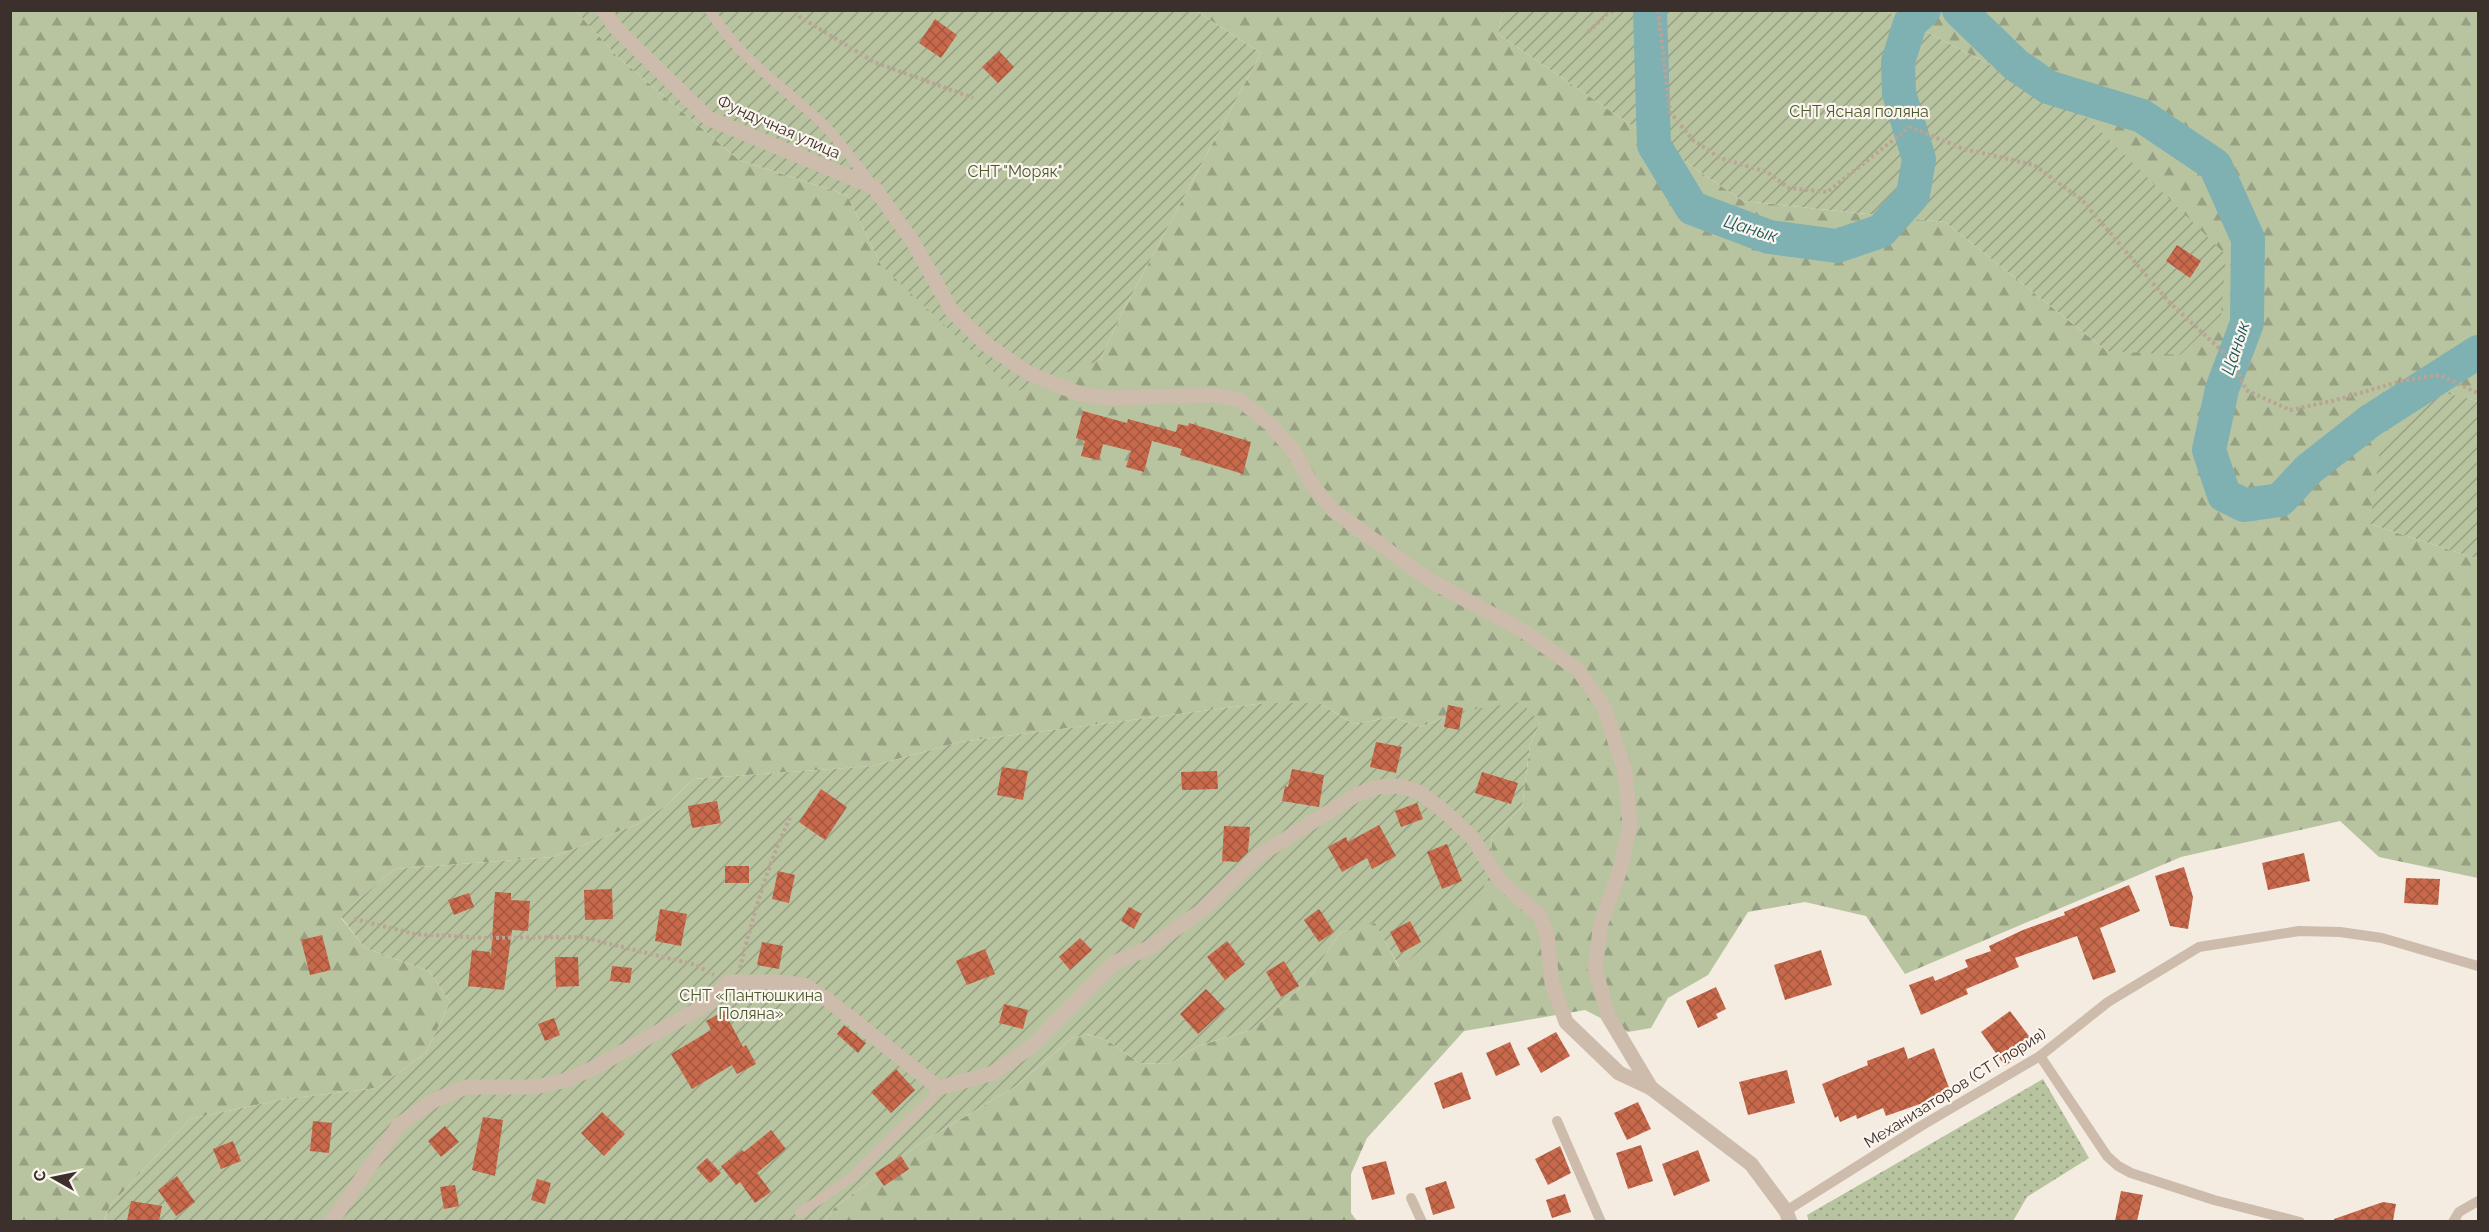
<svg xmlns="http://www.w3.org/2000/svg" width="2489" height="1232" viewBox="0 0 2489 1232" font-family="Raleway,sans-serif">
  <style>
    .grass { fill: url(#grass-dots) }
    .forest { fill: url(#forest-firs) }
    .garden { fill: url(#garden-furrows) }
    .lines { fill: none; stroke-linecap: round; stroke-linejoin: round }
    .river { stroke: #7fb0b2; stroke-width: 34 }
    .building { fill: url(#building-cross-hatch) }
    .path { stroke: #b9a596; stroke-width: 4; stroke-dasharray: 3 3; stroke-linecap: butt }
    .service { stroke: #cdbbac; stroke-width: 10 }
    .minor { stroke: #cdbbac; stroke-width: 15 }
    .labels { text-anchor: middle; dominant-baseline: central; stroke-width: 4.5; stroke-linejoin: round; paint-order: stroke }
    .park-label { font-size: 16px; fill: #4a5a2e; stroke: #fbf5ee }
    .street-label { font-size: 16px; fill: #3b302b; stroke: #fbf5ee }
    .water-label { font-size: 18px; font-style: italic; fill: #1f5a5e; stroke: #fbf5ee }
  </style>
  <defs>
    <pattern id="grass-dots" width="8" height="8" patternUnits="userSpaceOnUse" patternTransform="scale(1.5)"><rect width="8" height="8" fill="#b8c4a0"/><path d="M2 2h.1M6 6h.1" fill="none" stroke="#97a083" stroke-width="1.8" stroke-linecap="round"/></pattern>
    <pattern id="forest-firs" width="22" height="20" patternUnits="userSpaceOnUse" patternTransform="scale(1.5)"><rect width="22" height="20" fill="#b8c4a0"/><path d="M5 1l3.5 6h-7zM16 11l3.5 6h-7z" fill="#97a083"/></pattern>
    <pattern id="garden-furrows" width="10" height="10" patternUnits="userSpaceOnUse" patternTransform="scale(1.5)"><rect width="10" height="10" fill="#b8c4a0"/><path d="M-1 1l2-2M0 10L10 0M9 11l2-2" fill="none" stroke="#97a083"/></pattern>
    <pattern id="building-cross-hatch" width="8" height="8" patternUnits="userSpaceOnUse" patternTransform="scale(1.5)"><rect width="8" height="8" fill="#c8694b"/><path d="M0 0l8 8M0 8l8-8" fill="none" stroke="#a4573f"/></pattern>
  </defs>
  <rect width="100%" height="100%" fill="#f4ebe1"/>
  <polygon class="grass" points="2043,1079 2089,1158 2027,1197 2013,1221 1809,1222 1807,1215"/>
  <polygon class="forest" points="10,11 576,11 617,56 739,160 847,195 881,265 1100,360 1125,307 1261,53 1196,11 1503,11 1498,34 1743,201 1945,222 2107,351 2080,111 1886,11 2478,11 2478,401 2440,393 2370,524 2478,559 2478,878 2379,857 2340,821 2181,857 1905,974 1866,916 1805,902 1748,912 1708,975 1668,998 1651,1028 1628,1032 1585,1010 1464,1031 1367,1138 1351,1174 1351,1213 1357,1221 825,1221 834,1208 919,1144 1016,1086 1072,1038 1086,1034 1107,1040 1139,1063 1169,1064 1198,1046 1251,1030 1305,984 1340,933 1375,922 1399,967 1490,871 1492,836 1522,807 1530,745 1540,722 1463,711 1420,727 1393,717 1354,724 1319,703 1265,703 960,742 872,766 693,779 667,805 638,824 553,857 395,869 360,898 341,918 365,948 429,971 450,1002 426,1053 377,1088 285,1099 190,1119 110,1206 104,1221 11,1221"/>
  <g class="garden">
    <polygon points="576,11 1196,11 1261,53 1125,307 1100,360 1015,392 881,265 847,195 739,160 617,56"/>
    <polygon points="1503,11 1886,11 2080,111 2226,255 2221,315 2180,355 2107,351 1945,222 1743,201 1498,34"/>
    <polygon points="2440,392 2478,401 2478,559 2370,524 2381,441"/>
    <polygon points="1521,702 1540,722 1530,745 1522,807 1492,836 1490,871 1479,899 1400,968 1375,923 1340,933 1305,984 1251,1030 1198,1046 1169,1064 1139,1063 1107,1040 1087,1034 1072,1038 1016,1086 919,1144 834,1208 825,1221 104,1222 110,1206 190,1119 285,1099 377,1088 426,1053 450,1002 429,971 365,948 341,917 360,898 395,869 553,857 638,824 667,805 693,779 872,766 960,742 1265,703 1319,703 1354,724 1393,717 1420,727 1463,711"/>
  </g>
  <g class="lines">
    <g class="river">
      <polyline points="1650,10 1654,145 1692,208 1769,237 1837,246 1881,231 1913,195 1919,159 1899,93 1898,62 1910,23 1924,10"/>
      <polyline points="1959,10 2016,65 2048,87 2142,116 2215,165 2248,239 2247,323 2222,389 2209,450 2224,495 2244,505 2280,500 2309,469 2370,421 2478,352"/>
    </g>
  </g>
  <g class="building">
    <polygon points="935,19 957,35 941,58 919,43"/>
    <polygon points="999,51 1014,67 998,83 982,67"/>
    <polygon points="2177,245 2201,261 2190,278 2166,261"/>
    <polygon points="1083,411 1127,423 1128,419 1176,432 1178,424 1188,426 1189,423 1251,442 1243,474 1180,455 1182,449 1152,441 1144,472 1126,467 1131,451 1103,444 1099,460 1081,456 1085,441 1076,438"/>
    <polygon points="1448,705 1463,708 1459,730 1444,727"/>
    <polygon points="1376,742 1402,747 1396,773 1370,767"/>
    <polygon points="1002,767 1028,771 1023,800 997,795"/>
    <polygon points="1292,769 1324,775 1319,807 1282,801 1285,786 1288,787"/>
    <polygon points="1217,771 1218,789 1182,790 1181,772"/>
    <polygon points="1482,772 1518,783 1511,804 1475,793"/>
    <polygon points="821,789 847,807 825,840 799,822"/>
    <polygon points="717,801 721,823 692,828 688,806"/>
    <polygon points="1417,803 1423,819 1401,827 1395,811"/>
    <polygon points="1379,825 1396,856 1372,869 1367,858 1342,872 1328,847 1346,837 1348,842"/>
    <polygon points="1224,826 1250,827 1248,852 1238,862 1222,861"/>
    <polygon points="1447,844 1462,881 1442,889 1427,852"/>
    <polygon points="2304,853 2310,881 2268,890 2262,863"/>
    <rect x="725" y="866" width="24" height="17"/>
    <polygon points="2184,867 2193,897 2188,929 2170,926 2155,876"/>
    <polygon points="778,871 795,875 789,903 772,899"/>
    <polygon points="2406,878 2440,879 2438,905 2404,903"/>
    <polygon points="2129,885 2140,911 2100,928 2116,972 2093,980 2077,936 2015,958 2019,967 1966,989 1968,994 1921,1015 1909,985 1933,976 1935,981 1968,967 1965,960 1991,951 1989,946 2023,930 2065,915 2064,912"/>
    <polygon points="612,889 613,919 585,920 584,890"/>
    <polygon points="495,892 511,893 511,900 530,901 528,931 512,930 504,990 468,986 472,950 490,952 491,956"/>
    <polygon points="469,893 474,907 454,915 448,900"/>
    <polygon points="1129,907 1142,914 1134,929 1121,921"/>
    <polygon points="660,909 687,914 681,946 655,941"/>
    <polygon points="1319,909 1334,932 1319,942 1304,920"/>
    <polygon points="1410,921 1421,942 1401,953 1390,932"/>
    <polygon points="322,935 331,970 310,975 301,940"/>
    <polygon points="1080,938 1092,950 1070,970 1059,957"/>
    <polygon points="1227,941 1245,964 1225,980 1207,957"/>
    <polygon points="762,942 783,946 779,969 757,965"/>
    <polygon points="985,949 995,974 967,985 956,961"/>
    <polygon points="1821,950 1832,985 1785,1000 1774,965"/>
    <polygon points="555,957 578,957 579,986 556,987"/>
    <polygon points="1284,961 1299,986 1281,997 1266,972"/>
    <polygon points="612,966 632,968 630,983 610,981"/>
    <polygon points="1716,987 1726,1009 1716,1014 1718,1018 1698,1028 1686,1001"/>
    <polygon points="1206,989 1225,1009 1198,1034 1180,1014"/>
    <polygon points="1004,1004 1028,1010 1023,1029 999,1023"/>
    <polygon points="724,1011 743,1047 746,1045 756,1064 737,1074 732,1065 692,1089 671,1054 711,1030 706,1021"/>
    <polygon points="2010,1011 2035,1044 2005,1066 1981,1032"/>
    <polygon points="554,1018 560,1035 545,1041 538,1024"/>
    <polygon points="844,1025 866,1043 858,1053 837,1034"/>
    <polygon points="1556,1032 1570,1056 1541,1073 1527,1048"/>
    <polygon points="1510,1042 1520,1065 1496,1076 1486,1053"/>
    <polygon points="1904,1047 1908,1059 1934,1048 1951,1093 1886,1116 1883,1108 1857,1119 1856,1115 1840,1122 1838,1116 1835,1118 1822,1084 1868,1065 1867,1061"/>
    <polygon points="896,1069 915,1090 891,1113 871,1092"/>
    <polygon points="1787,1070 1795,1103 1748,1115 1739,1082"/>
    <polygon points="1462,1072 1471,1099 1443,1109 1434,1083"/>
    <polygon points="1638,1102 1651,1129 1627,1140 1614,1113"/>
    <polygon points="602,1112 625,1134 604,1156 581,1133"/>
    <polygon points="483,1117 503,1120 495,1176 472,1170"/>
    <polygon points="313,1121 332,1123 329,1153 310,1151"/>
    <polygon points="445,1126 459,1142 441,1157 428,1141"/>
    <polygon points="771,1130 786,1149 757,1173 771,1192 755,1203 740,1182 736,1185 721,1166 742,1150 744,1152"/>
    <polygon points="233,1141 241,1161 221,1169 213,1149"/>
    <polygon points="1641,1145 1653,1181 1628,1189 1616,1153"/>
    <polygon points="1560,1146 1571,1173 1548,1185 1535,1159"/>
    <polygon points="1698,1150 1710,1181 1674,1196 1662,1164"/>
    <polygon points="901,1156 909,1169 884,1186 875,1173"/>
    <polygon points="707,1158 721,1173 710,1183 696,1168"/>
    <polygon points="1386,1161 1395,1194 1372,1200 1362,1167"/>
    <polygon points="177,1176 195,1202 176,1216 158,1190"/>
    <polygon points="537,1179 551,1183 545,1204 531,1200"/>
    <polygon points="1446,1181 1455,1208 1433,1215 1425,1188"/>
    <polygon points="455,1185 459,1206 444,1209 440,1187"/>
    <polygon points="2121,1191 2143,1195 2137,1221 2115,1221"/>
    <polygon points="1565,1194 1571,1212 1552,1218 1546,1200"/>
    <polygon points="131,1201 162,1206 159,1221 127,1221"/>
    <polygon points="2383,1202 2396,1204 2393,1221 2334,1221 2334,1219"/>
  </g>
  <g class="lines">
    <g class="path">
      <polyline points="797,10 800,17 874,62 973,98"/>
      <polyline points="1658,10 1670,112 1693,140 1720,158 1767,172 1789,188 1827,192 1910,127 1964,149 2034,165 2082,200 2169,302 2233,361 2246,390 2290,410 2332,401 2402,381 2439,375 2478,393"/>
      <polyline points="1588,32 1607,14 1616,10"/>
      <polyline points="354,919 415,934 486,938 582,937 696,965 714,975"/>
      <path d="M 740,968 C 753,916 767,866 790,818"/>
    </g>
    <g class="service">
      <path d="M 710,10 C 734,53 784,88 820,121 C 839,139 855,164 872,184"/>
      <polyline points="2040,1056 2107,1156 2118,1166 2131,1173 2214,1200 2300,1222"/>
      <polyline points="1557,1121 1601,1222"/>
      <polyline points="1411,1198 1422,1222"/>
      <polyline points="1786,1211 1921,1126 2040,1056 2108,1002 2199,947 2299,931 2340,932 2382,938 2478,966"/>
      <polyline points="800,1213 852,1177 930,1100 939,1088"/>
      <polyline points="2453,1222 2459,1212 2478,1201"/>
    </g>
    <g class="minor">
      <polyline points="603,10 617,29 708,118 874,187 913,242 952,311 987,345 1030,374 1080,394 1107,398 1214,395 1240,400 1271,425 1295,453 1313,486 1334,511 1429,580 1525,632 1578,670 1604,707 1625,772 1630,824 1620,870 1601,923 1595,968 1608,1016 1651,1088"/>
      <polyline points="331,1222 399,1125 433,1101 466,1087 535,1087 563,1081 594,1068 709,1003 728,982 777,982 804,985 828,1000 939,1088 993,1073 1031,1047 1114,963 1149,948 1204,909 1258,856 1356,795 1377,787 1400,786 1419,792 1444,811 1472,837 1500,881 1540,916 1547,935 1552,983 1566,1022 1619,1073 1651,1088 1751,1164 1786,1211 1790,1222"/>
    </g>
  </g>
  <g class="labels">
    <g class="park-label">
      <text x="1859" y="111">СНТ Ясная поляна</text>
      <text x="1015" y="171">СНТ "Моряк"</text>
      <text x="751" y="995">СНТ «Пантюшкина<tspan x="751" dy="18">Поляна»</tspan></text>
    </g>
    <g class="street-label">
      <text transform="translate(779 127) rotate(24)">Фундучная улица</text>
      <text transform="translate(1955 1088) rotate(-32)">Механизаторов (СТ Глория)</text>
    </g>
    <g class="water-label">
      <text transform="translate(1751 228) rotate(17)">Цанык</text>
      <text transform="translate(2235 348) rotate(-72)">Цанык</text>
    </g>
  </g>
  <rect width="2489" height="1232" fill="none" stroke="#3b302b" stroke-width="24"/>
  <g transform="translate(54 1178) rotate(279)" stroke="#fbf5ee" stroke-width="4.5" paint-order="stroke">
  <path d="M0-4.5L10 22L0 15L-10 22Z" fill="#3b302b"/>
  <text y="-9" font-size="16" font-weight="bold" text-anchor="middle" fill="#3b302b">С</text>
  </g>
</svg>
